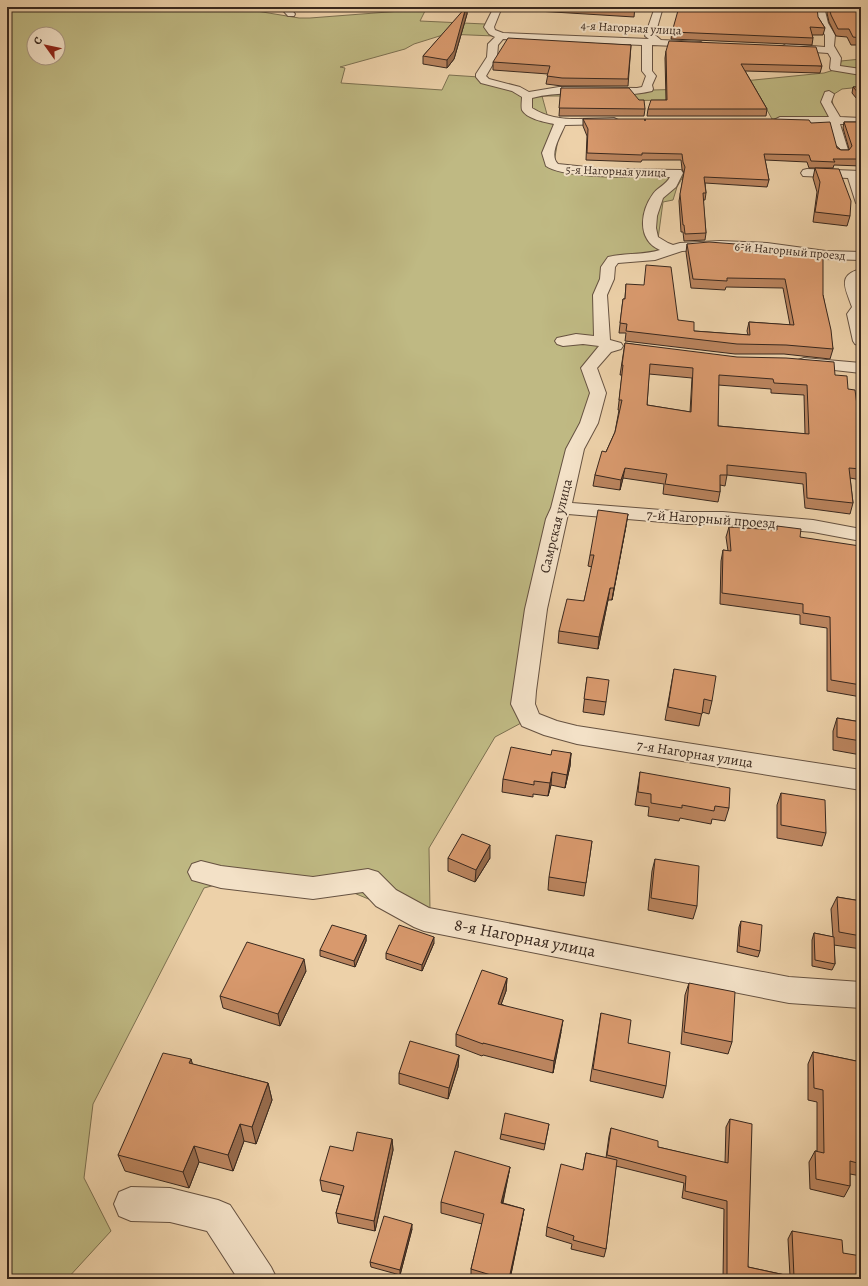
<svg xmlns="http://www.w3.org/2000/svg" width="868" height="1286" viewBox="0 0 868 1286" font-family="Alegreya,serif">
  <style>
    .green { fill: #bfb983; stroke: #7c7050; fill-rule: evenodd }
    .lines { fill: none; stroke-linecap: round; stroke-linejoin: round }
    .minor-casing { stroke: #665241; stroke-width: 2 }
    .minor { fill: #f3e1c7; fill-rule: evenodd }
    .wall { fill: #ba845e; stroke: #39281e; fill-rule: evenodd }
    .shaded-wall { fill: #976b4c; stroke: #39281e }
    .building { fill: #d8996d; stroke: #39281e; fill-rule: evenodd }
    .labels { text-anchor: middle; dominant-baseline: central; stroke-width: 4; stroke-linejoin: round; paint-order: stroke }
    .far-street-label { font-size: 12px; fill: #39281e; stroke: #f3e1c7 }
    .street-label { font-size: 14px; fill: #39281e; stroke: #f3e1c7 }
    .near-street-label { font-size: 17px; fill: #39281e; stroke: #f3e1c7 }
  </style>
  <rect width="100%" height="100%" fill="#edd1a9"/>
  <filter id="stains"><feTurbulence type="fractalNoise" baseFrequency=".005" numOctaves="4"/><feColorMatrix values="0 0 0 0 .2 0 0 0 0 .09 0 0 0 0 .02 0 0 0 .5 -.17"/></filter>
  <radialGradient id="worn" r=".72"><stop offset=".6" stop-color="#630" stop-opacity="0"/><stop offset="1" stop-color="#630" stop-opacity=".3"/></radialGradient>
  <g class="green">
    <path d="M 7,7 L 232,7 L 299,18 L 310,18 L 414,10 L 413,7 L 427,7 L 420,21 L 485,24 L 494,36 L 446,34 L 414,44 L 405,49 L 340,67 L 345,68 L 341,83 L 442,90 L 449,75 L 479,77 L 522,94 L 524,109 L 560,127 L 554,163 L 558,166 L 605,171 L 687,170 L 677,187 L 673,200 L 663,202 L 658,239 L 663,250 L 625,256 L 606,267 L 603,347 L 585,368 L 593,393 L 523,722 L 495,737 L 429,848 L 430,910 L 383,905 L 354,893 L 219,884 L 204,888 L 93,1104 L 84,1178 L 111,1231 L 67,1279 L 7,1279 ZM 34,34 L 58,34 L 58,58 L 34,58 Z"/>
    <polygon points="861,59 861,87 842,89 831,96 836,117 831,119 772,119 761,99 589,101 588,96 542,96 548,118 530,108 529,98 544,93 689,89 744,81 824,73 834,70 840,66 841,61"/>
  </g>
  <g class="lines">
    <defs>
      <g id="minor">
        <polygon points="280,7 289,7 295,14 294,16 288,16"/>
        <path d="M 494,7 L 502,7 L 494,27 L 495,30 L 503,33 L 649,39 L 645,36 L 655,7 L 663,7 L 655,35 L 661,40 L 701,42 L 703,44 L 698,47 L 652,45 L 652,71 L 656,76 L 652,85 L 653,89 L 652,91 C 612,101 572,87 532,98 L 532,108 C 556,124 587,118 614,118 L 620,121 L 614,124 L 565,125 C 561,135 548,155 558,164 L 605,169 L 681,170 L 683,173 L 676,187 L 663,198 L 657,216 L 656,228 L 658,237 L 668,243 L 673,245 L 680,243 L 720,241 L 767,243 L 826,251 L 861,252 L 861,260 L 826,259 L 767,251 L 720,249 L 682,251 L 655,260 L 618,263 L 615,267 L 614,279 L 607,295 L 610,340 L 621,343 L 623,346 L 621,349 L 611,352 L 597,368 L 606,393 L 598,423 L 584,449 L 572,503 L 687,512 L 723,512 L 813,520 L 861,529 L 861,541 L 813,532 L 723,524 L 687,524 L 568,514 L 547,609 L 536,691 L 535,704 L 539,714 L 557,721 L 577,726 L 861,770 L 861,790 L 577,744 L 544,735 L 522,726 L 511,704 L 525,609 L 546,519 L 551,508 L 566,449 L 580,423 L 590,393 L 581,368 L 599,346 L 583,344 L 563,346 L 557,344 L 555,341 L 557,338 L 576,334 L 594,336 L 593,295 L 600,279 L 601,267 L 608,257 C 625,253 644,255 660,250 C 637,240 640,212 653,194 C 658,187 666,185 670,177 C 645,177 563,179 546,166 L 542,153 L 554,124 C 545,122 527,119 522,110 C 521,107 522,100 522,97 L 512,91 L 481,83 L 476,77 L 476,74 L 487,57 L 488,44 L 495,37 L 489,34 L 484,27 ZM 503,39 L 642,45 L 642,71 L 646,76 L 642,87 L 637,88 L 559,87 L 529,92 L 520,87 L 489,79 L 486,76 L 497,57 L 498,45 Z"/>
        <polygon points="816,7 824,7 828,23 835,35 834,46 841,58 840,66 861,69 861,75 831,70 830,68 831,58 828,53 786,50 781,47 786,44 825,47 825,35 818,23"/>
        <polygon points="829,91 834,94 831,102 840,117 861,118 861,124 840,124 849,153 847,155 839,155 837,153 828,124 780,123 774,120 780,117 829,117 821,102 825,92"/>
        <polygon points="807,169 861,171 861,204 856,203 855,200 848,178 803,176 801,173 803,170"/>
        <path d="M 861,269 L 861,279 L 859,280 L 861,290 L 861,346 L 855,344 L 853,341 L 847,314 L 852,307 C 846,289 836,275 861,269 Z"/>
        <polygon points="804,358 861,363 861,373 798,366 796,363 798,360"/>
        <polygon points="201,861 221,866 313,877 368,869 378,872 396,890 429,908 789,977 861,982 861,1008 789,1003 424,931 414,927 376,906 363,892 313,899 221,888 192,880 188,872 192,864"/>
        <polygon points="131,1187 170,1188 218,1200 230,1205 271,1267 277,1279 238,1279 207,1231 170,1222 131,1221 119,1216 114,1204 119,1192"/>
      </g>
    </defs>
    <use href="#minor" class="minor-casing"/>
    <use href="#minor" class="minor"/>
  </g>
  <g class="wall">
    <polygon points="467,7 467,14 454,59 447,68 423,64 423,56"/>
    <polygon points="521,7 635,7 634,17 521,10"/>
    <polygon points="828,7 861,7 861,45 851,45 847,37 836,36 829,22 827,13"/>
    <polygon points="818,17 825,28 823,35 812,35 813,38 812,45 671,39 672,32"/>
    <polygon points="631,45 628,86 562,86 546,84 548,74 493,70 493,62"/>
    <polygon points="666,51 822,66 820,73 745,71 767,109 766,116 647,116 648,109 666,100 665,58"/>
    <polygon points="853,87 861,87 861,104 852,93"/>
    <polygon points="561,88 639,100 645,109 644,116 559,116"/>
    <polygon points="583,119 811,123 841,150 849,150 849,149 843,128 844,122 861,122 861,166 834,165 833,168 809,168 807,162 765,160 769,180 767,187 705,183 706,193 705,200 703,200 706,233 705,240 684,241 683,232 681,232 679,201 684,173 682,169 681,160 642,160 641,162 586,160 587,136 583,126"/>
    <polygon points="815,168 850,216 847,226 813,222 817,192 813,178"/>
    <polygon points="687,244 749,252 823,295 833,349 830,359 784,354 735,354 625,341 626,333 619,333 623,299 625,299 626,284 694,331 748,335 747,331 749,322 790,325 783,288 726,287 725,290 691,288 686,252"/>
    <path d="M 625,343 L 835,375 L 848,389 L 859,420 L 861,420 L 861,480 L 850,478 L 853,503 L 850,514 L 805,508 L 803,484 L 727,475 L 725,486 L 720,485 L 720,492 L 718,502 L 663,494 L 664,484 L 623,478 L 620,490 L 593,486 L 595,475 L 606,452 L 615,432 L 619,410 L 618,410 L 622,375 L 620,375 ZM 649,374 L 692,378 L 690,412 L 647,405 ZM 718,385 L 771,389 L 771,393 L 804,395 L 805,434 L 718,426 Z"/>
    <polygon points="626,526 612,600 608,600 598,649 558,643 559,631 584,601 592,567 588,566 590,555"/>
    <polygon points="777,526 800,537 861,570 861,697 827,691 827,628 800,624 800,615 720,604 721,561 723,550 728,551 726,537 729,527 776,530"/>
    <polygon points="674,669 712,701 709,714 702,712 699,726 665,720"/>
    <polygon points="587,677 606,702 604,715 583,712"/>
    <polygon points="837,718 861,722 861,755 833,750 833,731"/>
    <polygon points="571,753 570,766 565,788 551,785 548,796 533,794 533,797 502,792 503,779 551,755"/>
    <polygon points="640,772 729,808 725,821 712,819 711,824 680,818 679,821 648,816 649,807 635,805 638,785"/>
    <polygon points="781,793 826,833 822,846 777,838 777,805"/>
    <polygon points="592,841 584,896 548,890 549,877"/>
    <polygon points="448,858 490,858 475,882 448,871"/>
    <polygon points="655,859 697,906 693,919 648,910 652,871"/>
    <polygon points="837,897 861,901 861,949 834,945 835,964 832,970 812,966 812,940 814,933 833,937 831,909"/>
    <polygon points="741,921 760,951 758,957 737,952 739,927"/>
    <polygon points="366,935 366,941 355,967 320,956 320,950"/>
    <polygon points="434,943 422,971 386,959 386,953"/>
    <polygon points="306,971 280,1026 223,1008 220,996"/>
    <polygon points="507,978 506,991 501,1004 561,1032 553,1073 483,1055 482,1056 456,1046 456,1034"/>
    <polygon points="689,983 732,1042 728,1054 681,1044 685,995"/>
    <polygon points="601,1013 666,1086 663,1098 590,1081"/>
    <polygon points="813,1052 861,1062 861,1176 850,1174 850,1186 844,1197 810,1189 809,1162 815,1151 817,1151 817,1102 808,1100 808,1064"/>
    <polygon points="459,1055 458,1067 448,1099 399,1084 399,1073"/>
    <polygon points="191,1059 192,1064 268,1083 272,1100 256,1144 244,1141 233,1171 199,1162 189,1188 125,1171 118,1155"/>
    <polygon points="730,1119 748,1267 790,1276 788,1239 792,1231 843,1253 861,1279 723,1279 724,1209 682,1198 684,1183 616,1166 606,1249 604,1257 571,1249 572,1244 546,1236 547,1227 583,1170 586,1153 606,1158 609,1136 611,1128 658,1147 725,1163 726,1127"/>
    <polygon points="549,1124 544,1150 500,1139 501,1134"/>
    <polygon points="392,1139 393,1150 375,1231 338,1223 336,1213 341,1195 322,1191 320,1180 353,1151"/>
    <polygon points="510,1167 508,1177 503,1203 524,1209 522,1220 510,1279 471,1279 471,1269 482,1224 441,1213 441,1202"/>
    <polygon points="412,1229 400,1275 371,1267 370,1262"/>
  </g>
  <g class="shaded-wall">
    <polygon points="467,7 467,14 454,59 447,68 447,60"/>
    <polygon points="625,468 623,478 620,490 621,480"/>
    <polygon points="628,514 626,526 612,600 614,588"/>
    <polygon points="610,588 608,600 598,649 599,637"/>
    <polygon points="571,753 570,766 565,788 567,775"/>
    <polygon points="552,772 551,785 548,796 550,783"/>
    <polygon points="490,845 490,858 475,882 476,870"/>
    <polygon points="366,935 366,941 355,967 354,961"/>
    <polygon points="434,937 434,943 422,971 422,965"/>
    <polygon points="304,959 306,971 280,1026 278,1014"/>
    <polygon points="507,978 506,991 497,1016 498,1004"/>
    <polygon points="563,1020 561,1032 553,1073 554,1061"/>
    <polygon points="459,1055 458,1067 448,1099 449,1088"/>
    <polygon points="191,1059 196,1076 189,1063"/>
    <polygon points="268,1083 272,1100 256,1144 252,1127"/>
    <polygon points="240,1124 244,1141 233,1171 228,1155"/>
    <polygon points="392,1139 393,1150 375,1231 374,1221"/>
    <polygon points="194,1146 199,1162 189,1188 183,1172"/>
    <polygon points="510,1167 508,1177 500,1214 501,1203"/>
    <polygon points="524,1209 522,1220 510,1279 509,1279"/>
    <polygon points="412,1224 412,1229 400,1275 400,1270"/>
  </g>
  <g class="building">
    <polygon points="466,7 454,51 447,60 423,56"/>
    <polygon points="588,7 635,7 635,10"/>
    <polygon points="679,7 817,7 818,17 825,28 810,27 813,38 672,32"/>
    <polygon points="829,7 861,7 861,38 853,37 849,29 838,29 831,15"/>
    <polygon points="508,38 631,45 628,79 562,78 547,76 550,66 493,62"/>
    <polygon points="669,41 816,47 822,66 741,64 767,109 648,109 651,100 667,100 666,51"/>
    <polygon points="853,87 861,87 861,96"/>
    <polygon points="561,88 629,88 639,100 644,100 645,109 559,108"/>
    <polygon points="583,119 645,119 645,121 645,119 773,119 809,120 811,123 830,122 837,148 841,150 849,150 852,146 844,122 861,122 861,159 833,159 835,162 811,161 809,155 764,154 769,180 704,177 706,193 703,193 706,233 685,234 684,225 683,225 680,194 685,167 683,162 682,154 642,153 642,155 587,153 588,129"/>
    <polygon points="815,168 839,169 851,201 850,216 815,212 820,182"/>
    <polygon points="709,242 749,245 749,252 823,257 823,295 831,330 833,349 786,345 737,344 626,331 627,324 620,323 623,299 625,299 626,284 644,285 646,265 671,267 678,320 694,322 694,331 750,335 749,322 794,325 785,279 727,278 727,281 693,279 687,244"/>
    <path d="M 625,343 L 737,357 L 786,358 L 834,362 L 835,375 L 847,376 L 848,389 L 855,390 L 859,420 L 861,420 L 861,469 L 849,468 L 853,503 L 807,498 L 806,473 L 727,465 L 727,475 L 720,475 L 720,492 L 665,484 L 667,474 L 625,468 L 621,480 L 595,475 L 602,451 L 606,452 L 615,432 L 622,400 L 619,400 L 623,365 L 622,365 ZM 650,364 L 693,368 L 691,412 L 647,405 ZM 719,375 L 773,379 L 774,383 L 807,385 L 809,434 L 718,426 Z"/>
    <polygon points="598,510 628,514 614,588 610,588 599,637 559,631 567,599 584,601 594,555 590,555"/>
    <polygon points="777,526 801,529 800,537 860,546 861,570 861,685 831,680 830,617 803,613 803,604 722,593 723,550 731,551 729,527 777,530"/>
    <polygon points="674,669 716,676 712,701 704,699 702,714 668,707"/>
    <polygon points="587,677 609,680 606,702 584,699"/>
    <polygon points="837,718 861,722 861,741 837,737"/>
    <polygon points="511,747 551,755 552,750 571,753 567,775 552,772 550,783 534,781 534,785 503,779"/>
    <polygon points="640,772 730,788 729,808 715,806 714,811 682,805 682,808 651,803 651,794 638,792"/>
    <polygon points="781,793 825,800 826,833 781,825"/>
    <polygon points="462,834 490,845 476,870 448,858"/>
    <polygon points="556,835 592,841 586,883 549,877"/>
    <polygon points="655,859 699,866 697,906 651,898"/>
    <polygon points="837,897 861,901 861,936 839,932"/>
    <polygon points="741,921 762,925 760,951 739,946"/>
    <polygon points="332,925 366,935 354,961 320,950"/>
    <polygon points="399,925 434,937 422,965 386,953"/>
    <polygon points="814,933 834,937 835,964 815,960"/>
    <polygon points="247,942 304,959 278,1014 220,996"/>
    <polygon points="482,970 507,978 498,1004 563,1020 554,1061 483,1043 483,1044 456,1034"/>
    <polygon points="689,983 735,992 732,1042 684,1032"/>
    <polygon points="601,1013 631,1020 628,1043 670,1052 666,1086 593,1069"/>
    <polygon points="410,1041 459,1055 449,1088 399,1073"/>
    <polygon points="813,1052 861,1062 861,1164 850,1161 850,1186 816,1179 815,1151 824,1153 823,1090 814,1088"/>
    <polygon points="163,1053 191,1059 189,1063 268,1083 252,1127 240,1124 228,1155 194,1146 183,1172 118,1155"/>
    <polygon points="505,1113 549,1124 545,1144 501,1134"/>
    <polygon points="730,1119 752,1124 748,1267 794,1277 792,1231 842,1240 843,1253 861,1256 861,1279 727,1279 727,1201 685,1191 686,1176 607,1155 611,1128 658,1141 658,1147 728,1163"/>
    <polygon points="357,1132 392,1139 374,1221 336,1213 344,1186 320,1180 330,1146 353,1151"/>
    <polygon points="455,1151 510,1167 501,1203 524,1209 509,1279 504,1279 471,1269 484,1214 441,1202"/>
    <polygon points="586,1153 617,1160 606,1249 573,1240 574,1236 547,1227 561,1164 583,1170"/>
    <polygon points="384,1216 412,1224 400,1270 370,1262"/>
  </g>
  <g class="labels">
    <g class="far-street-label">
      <text transform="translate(631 28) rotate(3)">4-я Нагорная улица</text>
      <text transform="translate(616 171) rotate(2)">5-я Нагорная улица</text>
      <text transform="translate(790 251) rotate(5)">6-й Нагорный проезд</text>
    </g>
    <g class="street-label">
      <text transform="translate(711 519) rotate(4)">7-й Нагорный проезд</text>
      <text transform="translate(556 526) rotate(-76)">Самрская улица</text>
      <text transform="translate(695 754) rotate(9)">7-я Нагорная улица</text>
    </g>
    <g class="near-street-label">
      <text transform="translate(525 938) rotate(11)">8-я Нагорная улица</text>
    </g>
  </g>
  <rect width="868" height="1286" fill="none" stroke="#edd1a9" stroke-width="24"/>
  <rect x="8" y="8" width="852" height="1270" fill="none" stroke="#39281e" stroke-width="2"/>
  <rect x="12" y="12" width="844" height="1262" fill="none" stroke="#39281e"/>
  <g transform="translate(46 46) rotate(303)"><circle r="19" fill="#f3e1c7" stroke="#a99783"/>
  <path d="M0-3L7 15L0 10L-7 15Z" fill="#8f2418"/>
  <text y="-6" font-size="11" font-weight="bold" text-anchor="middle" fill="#39281e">С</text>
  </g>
  <rect width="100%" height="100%" filter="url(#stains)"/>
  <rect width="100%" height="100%" fill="url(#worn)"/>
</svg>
